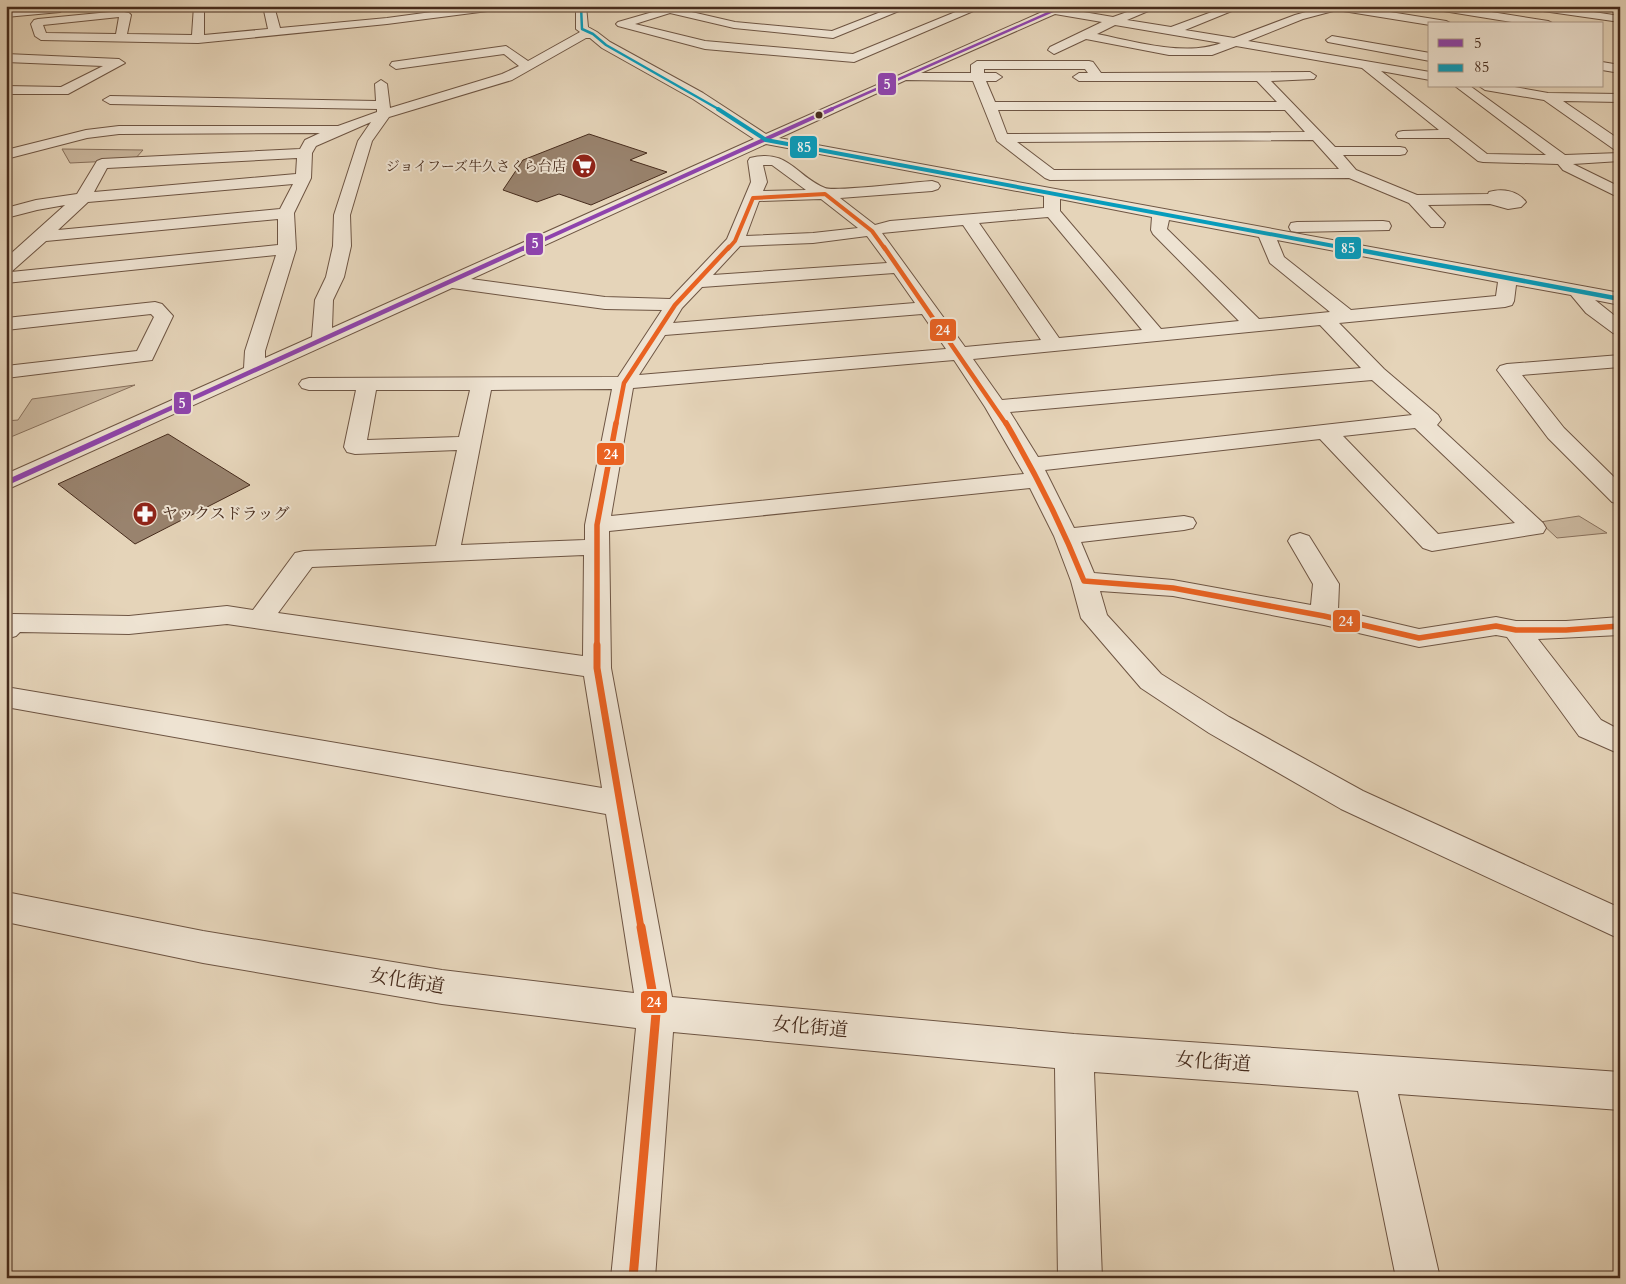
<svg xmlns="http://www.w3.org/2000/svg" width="1626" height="1284" viewBox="0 0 1626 1284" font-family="Cardo,'Noto Serif JP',serif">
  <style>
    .green { fill: #cab79e; stroke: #88715d }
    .building { fill: #99836e; stroke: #462b1c }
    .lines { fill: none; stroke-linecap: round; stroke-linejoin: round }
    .minor-casing { stroke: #6e5543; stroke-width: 2 }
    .minor { fill: #eee3d2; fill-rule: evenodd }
    .bus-1-far3-casing { stroke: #eee3d2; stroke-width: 4.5 }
    .bus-1-far2-casing { stroke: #eee3d2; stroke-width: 5.5 }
    .bus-1-far1-casing { stroke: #eee3d2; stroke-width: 7 }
    .bus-1-casing { stroke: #eee3d2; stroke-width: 9 }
    .bus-2-far2-casing { stroke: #eee3d2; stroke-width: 4.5 }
    .bus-2-far1-casing { stroke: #eee3d2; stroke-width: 5.5 }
    .bus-2-casing { stroke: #eee3d2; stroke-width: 7 }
    .bus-3-far4-casing { stroke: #eee3d2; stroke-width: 5.5 }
    .bus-3-far3-casing { stroke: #eee3d2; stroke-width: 7 }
    .bus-3-far2-casing { stroke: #eee3d2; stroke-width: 9 }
    .bus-3-far1-casing { stroke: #eee3d2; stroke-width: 11 }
    .bus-3-casing { stroke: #eee3d2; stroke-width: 12 }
    .bus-1-far3 { stroke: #8e44ad; stroke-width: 2.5 }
    .bus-1-far2 { stroke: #8e44ad; stroke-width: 4 }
    .bus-1-far1 { stroke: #8e44ad; stroke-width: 4.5 }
    .bus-1 { stroke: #8e44ad; stroke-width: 5.5 }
    .bus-2-far2 { stroke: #079cbc; stroke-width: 2.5 }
    .bus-2-far1 { stroke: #079cbc; stroke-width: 4 }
    .bus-2 { stroke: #079cbc; stroke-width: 4.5 }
    .bus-3-far4 { stroke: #e96222; stroke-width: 4 }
    .bus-3-far3 { stroke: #e96222; stroke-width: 4.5 }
    .bus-3-far2 { stroke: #e96222; stroke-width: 5.5 }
    .bus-3-far1 { stroke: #e96222; stroke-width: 7 }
    .bus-3 { stroke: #e96222; stroke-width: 9 }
    .bus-dot { fill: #462b1c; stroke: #eee3d2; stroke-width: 2 }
    .labels { text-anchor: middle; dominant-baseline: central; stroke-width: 4; stroke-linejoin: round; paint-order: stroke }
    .far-poi-label { font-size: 14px; fill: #462b1c; stroke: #eee3d2; text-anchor: end }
    .poi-label { font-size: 16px; fill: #462b1c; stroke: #eee3d2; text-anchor: start }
    .near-street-label { font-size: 19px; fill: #462b1c; stroke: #eee3d2 }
    .line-badge { stroke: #eee3d2; stroke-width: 2 }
    .badge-label { font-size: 14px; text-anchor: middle; font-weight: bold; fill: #fff }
  </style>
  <rect width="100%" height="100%" fill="#e5d4b9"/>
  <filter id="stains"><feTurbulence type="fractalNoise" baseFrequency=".004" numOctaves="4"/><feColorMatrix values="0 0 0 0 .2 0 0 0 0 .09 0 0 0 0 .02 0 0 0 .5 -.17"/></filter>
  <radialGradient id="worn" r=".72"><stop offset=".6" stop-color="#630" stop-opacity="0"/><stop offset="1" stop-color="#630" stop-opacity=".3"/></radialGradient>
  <g class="green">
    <polygon points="62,149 143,150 134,160 70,163"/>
    <polygon points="135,385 6,439 6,421 18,420 32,399"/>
    <polygon points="1579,516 1607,533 1557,538 1540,522"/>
  </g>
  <g class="building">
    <polygon points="589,134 647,153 630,160 667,172 591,205 559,194 537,202 503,190 523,160"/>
    <polygon points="168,434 250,485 135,544 58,484"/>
  </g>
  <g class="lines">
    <defs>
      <g id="minor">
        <polygon points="62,6 65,9 60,12 6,17 6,11"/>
        <path d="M 194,6 L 204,6 L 204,35 L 268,29 L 263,6 L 274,6 L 280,28 L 387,18 L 476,6 L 508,6 L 503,9 L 387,24 L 198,43 L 41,40 L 35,36 L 31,24 L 34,20 L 38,19 L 120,11 L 129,13 L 131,15 L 127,34 L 192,35 ZM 119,17 L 116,34 L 46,33 L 43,25 Z"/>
        <path d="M 576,6 L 586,6 L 588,27 L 597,32 L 610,42 L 703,93 L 766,134 L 1042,12 L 1040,9 L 1043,6 L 1069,6 L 1066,9 L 1113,17 L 1144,6 L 1160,6 L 1127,20 L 1171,27 L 1228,6 L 1244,6 L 1185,30 L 1234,38 L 1295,15 L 1327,6 L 1353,6 L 1446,21 L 1452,24 L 1430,25 L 1337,10 L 1303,19 L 1248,41 L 1430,72 L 1430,80 L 1381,71 L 1487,154 L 1546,155 L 1455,86 L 1470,86 L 1565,155 L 1620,153 L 1620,161 L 1573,164 L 1620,187 L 1620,198 L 1563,170 L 1558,164 L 1483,162 L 1478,161 L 1449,138 L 1398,138 L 1396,135 L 1398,132 L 1403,131 L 1439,130 L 1362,68 L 1236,46 L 1212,55 L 1169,55 L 1086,39 L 1054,54 L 1048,50 L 1050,47 L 1102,22 L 1055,14 L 921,73 L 971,73 L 971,65 L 977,61 L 1089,61 L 1093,62 L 1101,73 L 1310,72 L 1316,76 L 1314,79 L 1271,81 L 1335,147 L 1400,147 L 1405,148 L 1407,151 L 1405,154 L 1400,155 L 1343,155 L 1356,170 L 1417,195 L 1488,194 L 1489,192 C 1503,188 1518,191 1526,202 L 1521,207 L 1508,209 L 1490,204 L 1428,205 L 1445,223 L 1443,227 L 1431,227 L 1409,203 L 1349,178 L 1050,180 L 1045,178 L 997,141 L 973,81 L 906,80 L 779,138 L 1620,293 L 1620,305 L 1595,300 L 1620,320 L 1620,335 L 1613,333 L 1586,313 L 1571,295 L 1516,285 L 1514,301 L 1512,305 L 1505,307 L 1339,323 L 1384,369 L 1438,415 L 1441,420 L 1437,425 L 1543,523 L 1546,528 L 1543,533 L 1432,551 L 1423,548 L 1320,439 L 1045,470 L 1074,528 L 1184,516 L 1193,518 L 1196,523 L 1193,528 L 1184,530 L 1081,542 L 1094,573 L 1173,580 L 1311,605 L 1313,584 L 1288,541 L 1291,536 L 1300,533 L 1309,536 L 1339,584 L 1338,610 L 1419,629 L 1496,617 L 1516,621 L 1566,621 L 1620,617 L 1620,635 L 1538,639 L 1601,720 L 1620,730 L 1620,754 L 1579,736 L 1507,637 L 1496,635 L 1419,647 L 1324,625 L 1173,596 L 1100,591 L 1107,615 L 1161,674 L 1229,717 L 1363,791 L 1620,908 L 1620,939 L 1341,809 L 1209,733 L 1141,688 L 1081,618 L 1071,581 L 1054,536 L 1030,488 L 609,531 L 611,668 L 672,997 L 1074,1034 L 1620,1072 L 1620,1110 L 1398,1094 L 1440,1278 L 1396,1278 L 1358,1091 L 1094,1072 L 1102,1278 L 1058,1278 L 1055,1068 L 673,1032 L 655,1278 L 611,1278 L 636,1028 L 442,1004 L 203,963 L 6,922 L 6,892 L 203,931 L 442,970 L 634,993 L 606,814 L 6,707 L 6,687 L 602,788 L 584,676 L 227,624 L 129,634 L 20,632 L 16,636 L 6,639 L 6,616 L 13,614 L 129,616 L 227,606 L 253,610 L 295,553 L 304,551 L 436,546 L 457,450 L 355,454 L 347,452 L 344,447 L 356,390 L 309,390 L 302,388 L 299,384 L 302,380 L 309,378 L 618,377 L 662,310 L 605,309 L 452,288 L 6,490 L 6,474 L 244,368 L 245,351 L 276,255 L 6,283 L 6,258 L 65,205 L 37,210 L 6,218 L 6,208 L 36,200 L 77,194 L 97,161 L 102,159 L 300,149 L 305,140 L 320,133 L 119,134 L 87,138 L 6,159 L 6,150 L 86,130 L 119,126 L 338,126 L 377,112 L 377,109 L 110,104 L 103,100 L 110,96 L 376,101 L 375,84 L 381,80 L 387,84 L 390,108 L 502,74 L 519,66 L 504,54 L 396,69 L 390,65 L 392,62 L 506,46 L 528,61 L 580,32 L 576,29 ZM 1115,25 L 1221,43 C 1186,57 1133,41 1097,34 ZM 586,38 L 590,38 L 602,48 L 693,99 L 754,139 L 332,328 L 333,300 L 344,277 L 351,246 L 350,215 L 372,141 L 389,117 L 512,80 ZM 984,69 L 1085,69 L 1088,73 L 1079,73 L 1073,77 L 1079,81 L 1257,81 L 1277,102 L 995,102 L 986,81 L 996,81 L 1002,77 L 996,73 L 984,73 ZM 998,110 L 1285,110 L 1305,132 L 1007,134 ZM 371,122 L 358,141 L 334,215 L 333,246 L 326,277 L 315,300 L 312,337 L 265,358 L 265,351 L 296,249 L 294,213 L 311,178 L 312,153 L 316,146 ZM 1313,140 L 1339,169 L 1054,170 L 1017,142 ZM 766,144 L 1044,196 L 1044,208 L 890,221 L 875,225 L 840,198 L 932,191 L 938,189 L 940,186 L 938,183 L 932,181 C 916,182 833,192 825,188 C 796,176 788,148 750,158 L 748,161 L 751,182 L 727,239 L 670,299 L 605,297 L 471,279 ZM 297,158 L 296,174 L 94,192 L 107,168 ZM 763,165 L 772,165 L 806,190 L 763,191 L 767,182 ZM 293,184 L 280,209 L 58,230 L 88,202 ZM 821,199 L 858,228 L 813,233 L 746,236 L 759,201 ZM 1060,199 L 1152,217 L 1151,230 L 1153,234 L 1239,321 L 1161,329 L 1060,211 ZM 1048,217 L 1142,330 L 1059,338 L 979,223 ZM 278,219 L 278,245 L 11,272 L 46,241 ZM 1169,220 L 1259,237 L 1270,263 L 1330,312 L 1259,319 L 1167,229 ZM 963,225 L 1041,340 L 965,347 L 882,233 ZM 867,236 L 887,263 L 713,275 L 740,246 L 813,243 ZM 1277,240 L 1498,282 L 1496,296 L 1351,310 L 1284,257 ZM 894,273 L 915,303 L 673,323 L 682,308 L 702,287 ZM 922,314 L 946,349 L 639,375 L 665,335 ZM 1320,325 L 1361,368 L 1002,400 L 973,359 ZM 954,360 L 985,407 L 1024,474 L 611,516 L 633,388 ZM 1372,380 L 1412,415 L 1038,457 L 1010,412 ZM 612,389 L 585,525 L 585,540 L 461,545 L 491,390 ZM 376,390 L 470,390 L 459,437 L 367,440 ZM 1415,428 L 1515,523 L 1438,534 L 1343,436 ZM 584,555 L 583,656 L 278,613 L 312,567 Z"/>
        <polygon points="896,6 911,6 833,38 734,28 670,13 635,24 705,41 853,54 970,6 985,6 854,62 705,49 618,26 616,24 618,22 670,7 735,22 832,31"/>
        <polygon points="1426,6 1454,6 1548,21 1554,24 1524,24 1431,9"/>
        <polygon points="1524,6 1554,6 1620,16 1620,22 1529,9"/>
        <polygon points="1332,36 1430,53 1430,61 1328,42 1326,40"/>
        <polygon points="6,54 119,59 125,63 68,94 6,94 6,86 61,87 103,66 6,62"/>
        <polygon points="1602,62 1620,65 1620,73 1602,70"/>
        <polygon points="1479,86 1509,86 1548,93 1620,94 1620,102 1563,101 1620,140 1620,151 1615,150 1544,100 1485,90"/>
        <polygon points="1383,221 1389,222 1391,226 1389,230 1297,232 1291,231 1289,227 1291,223 1297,222"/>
        <polygon points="155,302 162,304 173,316 152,360 6,378 6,366 137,351 154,317 151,314 6,330 6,318"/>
        <polygon points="1620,355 1620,367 1522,375 1564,428 1620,483 1620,504 1612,502 1548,438 1497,370 1500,366 1507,364"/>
      </g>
    </defs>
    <use href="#minor" class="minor-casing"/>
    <use href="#minor" class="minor"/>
    <defs>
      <polyline id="bus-1-far3" points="829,110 1064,6"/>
      <polyline id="bus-1-far2" points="523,249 832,109"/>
      <polyline id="bus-1-far1" points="136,424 526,247"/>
      <polyline id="bus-1" points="6,483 138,423"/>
      <polyline id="bus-2-far2" points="581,6 582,29 593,34 606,45 720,110"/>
      <polyline id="bus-2-far1" points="718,109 766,140 1350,249"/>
      <polyline id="bus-2" points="1343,247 1620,299"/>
      <polyline id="bus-3-far4" points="728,249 735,241 753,198 825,194 872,231 885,249"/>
      <g id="bus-3-far3">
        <polyline points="884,247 1006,424"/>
        <polyline points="616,424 624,383 675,305 729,247"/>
      </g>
      <g id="bus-3-far2">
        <path d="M 1006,423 C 1036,474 1062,526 1084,581 L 1173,588 L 1324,616 L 1419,638 L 1496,626 L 1516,630 L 1566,630 L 1620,626"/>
        <polyline points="597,647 597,525 616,423"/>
      </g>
      <polyline id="bus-3-far1" points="597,645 597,668 641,928"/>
      <polyline id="bus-3" points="633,1278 656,1013 641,927"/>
    </defs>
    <use href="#bus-1-far3" class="bus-1-far3-casing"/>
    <use href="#bus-1-far2" class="bus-1-far2-casing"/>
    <use href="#bus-1-far1" class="bus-1-far1-casing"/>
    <use href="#bus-1" class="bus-1-casing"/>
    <use href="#bus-2-far2" class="bus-2-far2-casing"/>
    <use href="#bus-2-far1" class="bus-2-far1-casing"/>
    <use href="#bus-2" class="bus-2-casing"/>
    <use href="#bus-3-far4" class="bus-3-far4-casing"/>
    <use href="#bus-3-far3" class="bus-3-far3-casing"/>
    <use href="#bus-3-far2" class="bus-3-far2-casing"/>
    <use href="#bus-3-far1" class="bus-3-far1-casing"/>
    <use href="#bus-3" class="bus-3-casing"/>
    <use href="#bus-1-far3" class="bus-1-far3"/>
    <use href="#bus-1-far2" class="bus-1-far2"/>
    <use href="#bus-1-far1" class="bus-1-far1"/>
    <use href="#bus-1" class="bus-1"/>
    <use href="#bus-2-far2" class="bus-2-far2"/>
    <use href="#bus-2-far1" class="bus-2-far1"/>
    <use href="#bus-2" class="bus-2"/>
    <use href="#bus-3-far4" class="bus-3-far4"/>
    <use href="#bus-3-far3" class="bus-3-far3"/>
    <use href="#bus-3-far2" class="bus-3-far2"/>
    <use href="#bus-3-far1" class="bus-3-far1"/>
    <use href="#bus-3" class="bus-3"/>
  </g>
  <defs>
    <symbol id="supermarket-disc" viewBox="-11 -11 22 22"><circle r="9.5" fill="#8f2418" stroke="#eee3d2"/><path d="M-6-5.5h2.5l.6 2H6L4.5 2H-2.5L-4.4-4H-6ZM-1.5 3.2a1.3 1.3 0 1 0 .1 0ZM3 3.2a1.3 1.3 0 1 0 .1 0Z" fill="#fff"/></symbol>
    <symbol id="pharmacy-disc" viewBox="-11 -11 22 22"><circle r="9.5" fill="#8f2418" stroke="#eee3d2"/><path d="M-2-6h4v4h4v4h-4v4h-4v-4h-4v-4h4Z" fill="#fff"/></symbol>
  </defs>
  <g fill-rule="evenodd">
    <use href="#supermarket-disc" x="570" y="152" width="28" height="28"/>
    <use href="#pharmacy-disc" x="131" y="500" width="28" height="28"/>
  </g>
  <circle class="bus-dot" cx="819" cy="115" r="4.5"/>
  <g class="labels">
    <g class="far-poi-label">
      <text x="566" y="166">ジョイフーズ牛久さくら台店</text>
    </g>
    <g class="poi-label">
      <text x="162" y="514">ヤックスドラッグ</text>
    </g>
    <g class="near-street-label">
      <text transform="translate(407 981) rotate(9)">女化街道</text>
      <text transform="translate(810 1027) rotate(5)">女化街道</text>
      <text transform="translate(1213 1062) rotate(4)">女化街道</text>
    </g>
  </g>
  <g class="line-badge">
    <rect x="877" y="72" width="20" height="24" rx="5" fill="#8e44ad"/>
    <rect x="789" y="135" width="29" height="24" rx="5" fill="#079cbc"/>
    <rect x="525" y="232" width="19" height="24" rx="5" fill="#8e44ad"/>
    <rect x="1334" y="236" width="28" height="24" rx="5" fill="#079cbc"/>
    <rect x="929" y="318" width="28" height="24" rx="5" fill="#e96222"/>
    <rect x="173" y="391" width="19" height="24" rx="5" fill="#8e44ad"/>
    <rect x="596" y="442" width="29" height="24" rx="5" fill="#e96222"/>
    <rect x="1332" y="609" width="29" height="24" rx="5" fill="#e96222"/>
    <rect x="640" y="990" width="28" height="24" rx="5" fill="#e96222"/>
  </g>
  <g class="badge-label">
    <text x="887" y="89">5</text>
    <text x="804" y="152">85</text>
    <text x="535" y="248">5</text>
    <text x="1348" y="253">85</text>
    <text x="943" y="335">24</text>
    <text x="182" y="408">5</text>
    <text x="611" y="459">24</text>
    <text x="1346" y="626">24</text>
    <text x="654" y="1007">24</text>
  </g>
  <rect width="1626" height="1284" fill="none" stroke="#e5d4b9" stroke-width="25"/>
  <rect x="8" y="8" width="1611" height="1269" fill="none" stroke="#462b1c" stroke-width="2.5"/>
  <rect x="12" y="12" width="1601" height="1259" fill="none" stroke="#462b1c"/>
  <rect x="1428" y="22" width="175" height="65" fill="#eee3d2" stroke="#ab9989"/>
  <rect x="1438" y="39" width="25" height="8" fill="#8e44ad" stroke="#ab9989"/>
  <text x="1474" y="48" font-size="15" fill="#462b1c">5</text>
  <rect x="1438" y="64" width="25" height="8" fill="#079cbc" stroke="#ab9989"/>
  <text x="1474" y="72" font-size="15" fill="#462b1c">85</text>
  <rect width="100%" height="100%" filter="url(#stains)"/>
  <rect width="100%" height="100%" fill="url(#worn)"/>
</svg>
